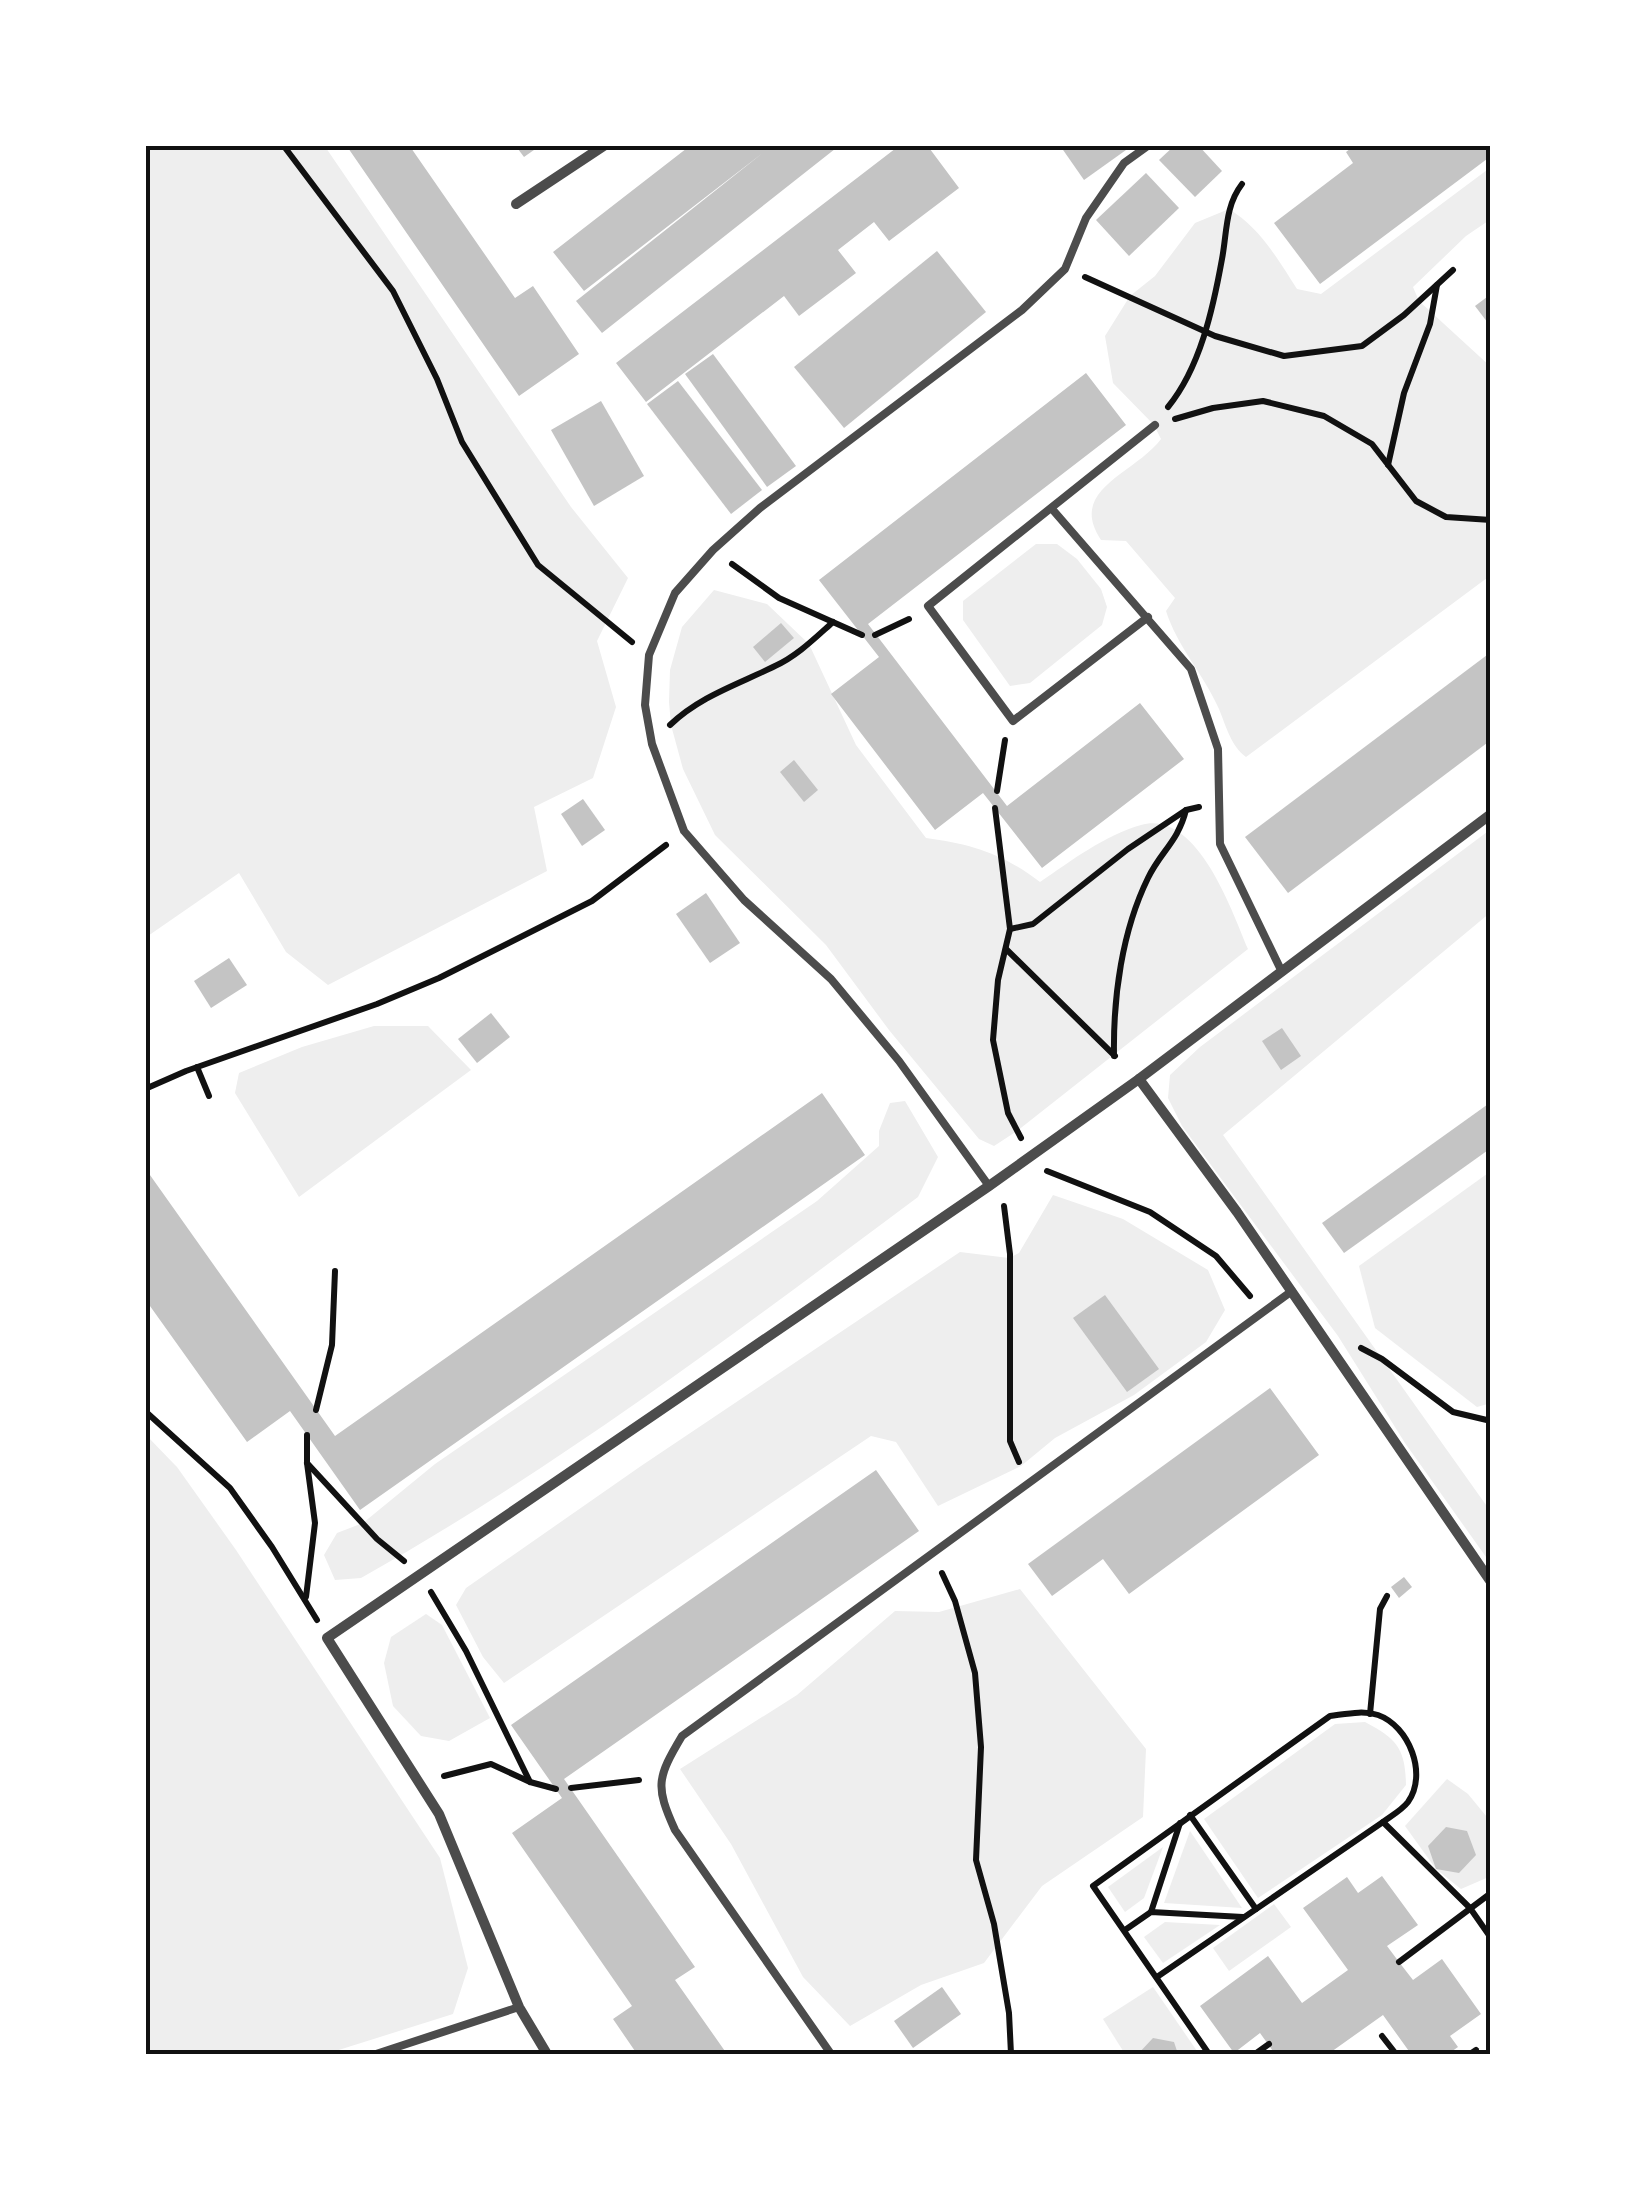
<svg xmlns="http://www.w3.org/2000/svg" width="1636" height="2199" viewBox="0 0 1636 2199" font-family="Inter,sans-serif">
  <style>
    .green { fill: #eee }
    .building { fill: #c4c4c4 }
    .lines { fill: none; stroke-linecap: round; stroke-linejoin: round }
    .path { stroke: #111; stroke-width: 6 }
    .service { stroke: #4c4c4c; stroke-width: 8 }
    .minor { stroke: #4c4c4c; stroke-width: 10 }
    .neatline { fill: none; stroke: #111; stroke-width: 4 }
  </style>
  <rect width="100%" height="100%" fill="#fff"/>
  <g class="green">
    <polygon points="145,145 324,145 571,507 628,578 597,641 616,707 593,778 534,807 547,871 328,985 286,952 239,873 145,938"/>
    <path d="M 1491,167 L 1491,219 L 1466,236 L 1413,287 L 1419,301 L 1491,367 L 1491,575 L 1246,757 C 1231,746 1226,726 1219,709 C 1204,675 1177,646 1166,611 L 1175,598 L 1126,541 L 1101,540 C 1067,489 1135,474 1161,439 L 1154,425 L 1113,383 L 1105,336 L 1130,296 L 1155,276 L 1195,223 L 1229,209 C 1261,229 1277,258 1297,289 L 1321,294 Z"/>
    <polygon points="1036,544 1057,544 1077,559 1101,589 1107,607 1102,625 1030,683 1010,686 963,620 963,601"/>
    <path d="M 714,590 L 767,604 L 809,644 L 856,745 L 926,838 C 972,844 1003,854 1040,882 C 1071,861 1105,835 1141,825 C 1197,809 1232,911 1248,949 L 1017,1131 L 994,1146 L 979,1139 L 889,1030 L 826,945 L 715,835 L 683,769 L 671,725 L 669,702 L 670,670 L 682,627 Z"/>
    <polygon points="1491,829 1491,912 1223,1135 1491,1512 1491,1564 1405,1443 1338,1336 1182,1126 1168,1098 1170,1075 1200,1047"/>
    <polygon points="374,1026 428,1026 471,1070 299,1197 235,1093 239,1073 302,1047"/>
    <path d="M 905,1101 L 938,1157 L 918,1197 C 738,1331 557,1468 361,1578 L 335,1580 L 324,1555 L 337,1533 L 363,1523 L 435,1464 L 817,1201 L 879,1146 L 879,1131 L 890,1103 Z"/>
    <polygon points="1491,1171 1491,1403 1477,1407 1375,1328 1359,1266"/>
    <polygon points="1053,1195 1123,1219 1208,1270 1225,1310 1206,1342 1134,1395 1055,1438 1021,1466 938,1506 896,1442 871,1436 504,1683 483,1657 456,1605 466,1588 641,1466 960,1252 1009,1258 1019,1253"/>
    <polygon points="145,1434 177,1467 236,1550 440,1858 468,1968 453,2014 326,2054 145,2054"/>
    <polygon points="1020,1589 1146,1749 1143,1817 1042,1886 984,1963 921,1985 850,2026 803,1977 731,1844 680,1769 797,1695 895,1611 939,1612"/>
    <polygon points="426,1614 442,1625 490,1718 449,1741 421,1736 393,1706 384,1663 391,1637"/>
    <path d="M 1365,1722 C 1397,1739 1405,1748 1406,1785 L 1382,1815 L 1258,1898 L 1204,1819 L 1335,1724 Z"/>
    <polygon points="1447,1779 1468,1794 1491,1822 1491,1876 1461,1889 1436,1869 1405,1826"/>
    <polygon points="1190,1831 1242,1908 1164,1903"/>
    <polygon points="1163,1847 1144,1898 1125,1912 1108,1887"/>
    <polygon points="1274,1904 1291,1927 1229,1971 1213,1948"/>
    <polygon points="1165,1922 1220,1925 1163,1963 1144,1937"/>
    <polygon points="1153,1987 1199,2054 1125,2054 1103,2019"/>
  </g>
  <g class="building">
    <polygon points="346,145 409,145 515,298 533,286 579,354 519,396"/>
    <polygon points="515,145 541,145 524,157"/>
    <polygon points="691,145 840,145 602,333 576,301 764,152 584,291 553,252"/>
    <polygon points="900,145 927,145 959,188 889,241 874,222 838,250 856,273 799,316 784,296 646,402 616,363"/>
    <polygon points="1063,145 1133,145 1084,180 1061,147"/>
    <polygon points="1175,145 1198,145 1222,171 1195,197 1159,160"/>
    <polygon points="1355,145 1491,145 1491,156 1320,284 1274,223 1353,163 1346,152"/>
    <polygon points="1146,173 1179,208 1129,256 1096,220"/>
    <polygon points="937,251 986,312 844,428 794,367"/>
    <polygon points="1491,294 1491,327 1475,306"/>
    <polygon points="713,354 796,466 767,487 685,374"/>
    <polygon points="1086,373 1126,425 868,624 1007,806 1140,703 1184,759 1042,868 983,793 935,830 831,694 879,657 819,580"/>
    <polygon points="678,381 762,490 731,514 647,404"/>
    <polygon points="601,401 644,476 594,506 551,430"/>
    <polygon points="781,623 794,638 765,662 753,647"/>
    <polygon points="1491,652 1491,740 1288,893 1245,837"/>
    <polygon points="794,760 818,790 804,802 780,772"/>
    <polygon points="583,799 605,830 582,846 561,814"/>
    <polygon points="706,893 740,943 710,963 676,914"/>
    <polygon points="229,958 247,985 211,1008 194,981"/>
    <polygon points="491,1013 510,1037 477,1063 458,1039"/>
    <polygon points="1282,1028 1301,1056 1281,1070 1262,1041"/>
    <polygon points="822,1093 865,1155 360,1510 290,1411 247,1442 145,1299 145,1168 335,1436"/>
    <polygon points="1491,1102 1491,1148 1344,1253 1322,1223"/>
    <polygon points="1105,1295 1159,1369 1127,1392 1073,1318"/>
    <polygon points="1270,1388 1319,1455 1129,1594 1103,1559 1052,1596 1028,1564"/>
    <polygon points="876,1470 919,1531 564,1779 695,1967 675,1980 727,2054 637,2054 613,2019 632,2006 512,1833 562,1798 511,1725"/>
    <polygon points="1404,1577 1412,1587 1399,1598 1391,1587"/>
    <polygon points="1446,1827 1467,1831 1476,1855 1459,1873 1436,1869 1428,1846"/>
    <polygon points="1382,1876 1418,1925 1387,1946 1399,1962 1413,1980 1442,1959 1481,2014 1450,2036 1458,2047 1448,2054 1411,2054 1383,2015 1331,2052 1333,2054 1275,2054 1260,2033 1234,2053 1200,2006 1268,1956 1302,2003 1348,1970 1303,1908 1347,1877 1358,1893"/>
    <polygon points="942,1987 961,2014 913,2048 894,2021"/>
    <polygon points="1153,2038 1174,2042 1178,2054 1138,2054"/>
  </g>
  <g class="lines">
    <g class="path">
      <polyline points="283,145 393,291 437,379 462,442 538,565 632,642"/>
      <polyline points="1085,277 1215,336 1284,356 1362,346 1404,315 1453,270"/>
      <path d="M 1168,407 C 1200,368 1213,309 1222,259 C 1227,233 1225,206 1242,184"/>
      <polyline points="1175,419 1213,408 1263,401 1324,416 1372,444 1416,501 1446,517 1491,520"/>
      <polyline points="1388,465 1404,393 1430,324 1437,285"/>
      <polyline points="732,564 779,598 862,635"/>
      <polyline points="875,635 909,619"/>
      <path d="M 670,725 C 700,696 739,684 775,666 C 797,656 815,638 833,622"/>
      <polyline points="997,791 1005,740"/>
      <polyline points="995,808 1010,929 998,980 993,1040 1008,1113 1021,1138"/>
      <polyline points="1010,929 1033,924 1128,849 1186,810 1199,807"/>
      <polyline points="1006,949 1115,1056"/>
      <path d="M 1114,1056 C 1113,997 1122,931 1148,878 C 1161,851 1178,842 1186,810"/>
      <polyline points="197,1067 209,1096"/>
      <polyline points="145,1089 186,1071 377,1004 439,978 592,901 666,845"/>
      <polyline points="1047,1171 1150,1212 1216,1256 1250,1296"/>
      <polyline points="1004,1206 1010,1254 1010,1441 1019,1462"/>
      <polyline points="1361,1348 1382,1359 1453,1412 1491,1421"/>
      <polyline points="316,1410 332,1345 335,1271"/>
      <polyline points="145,1411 230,1488 272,1547 317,1620"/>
      <polyline points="307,1463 377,1539 404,1561"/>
      <polyline points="942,1573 955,1601 975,1673 981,1747 976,1860 994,1924 1009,2013 1011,2054"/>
      <polyline points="431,1592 466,1651 530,1782"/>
      <polyline points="306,1597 315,1523 307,1463 307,1435"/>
      <polyline points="1370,1714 1380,1609 1387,1596"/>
      <polyline points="444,1776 491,1764 530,1782 556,1789"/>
      <polyline points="571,1788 639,1780"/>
      <polyline points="1190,1815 1256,1909"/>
      <polyline points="1151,1912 1180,1823"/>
      <polyline points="1125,1930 1151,1912 1243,1917"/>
      <polyline points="1399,1962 1491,1893"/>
      <polyline points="1157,1977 1383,1822 1470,1908 1491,1938"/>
      <polyline points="1382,2036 1396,2054"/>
      <path d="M 1209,2054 L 1093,1886 L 1330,1716 C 1346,1714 1363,1710 1378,1715 C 1409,1726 1428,1774 1408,1802 C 1402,1810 1391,1816 1383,1822"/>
      <polyline points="1255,2054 1269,2044"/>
      <polyline points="1470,2054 1476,2050"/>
    </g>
    <g class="service">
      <polyline points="1052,509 1191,669 1218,749 1220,844 1282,972"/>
      <polyline points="1148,617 1013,721 928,606 1155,425"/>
      <polyline points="989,1186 899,1061 831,979 744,900 684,831 652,744 645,705 649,655 675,593 713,550 760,508 1022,310 1065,269 1086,218 1124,163 1149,145"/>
      <polyline points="376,2054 519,2007"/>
      <path d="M 831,2054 L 675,1830 C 655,1786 657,1778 682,1736 L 1292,1291"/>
    </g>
    <g class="minor">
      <polyline points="516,204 605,145"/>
      <polyline points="1139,1079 1237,1212 1491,1582"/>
      <polyline points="547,2054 519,2007 439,1814 327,1638 989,1186 1139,1079 1491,814"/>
    </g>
  </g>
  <rect width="1636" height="2199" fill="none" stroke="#ffffff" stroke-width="295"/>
  <rect x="148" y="148" width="1340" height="1904" class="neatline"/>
</svg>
